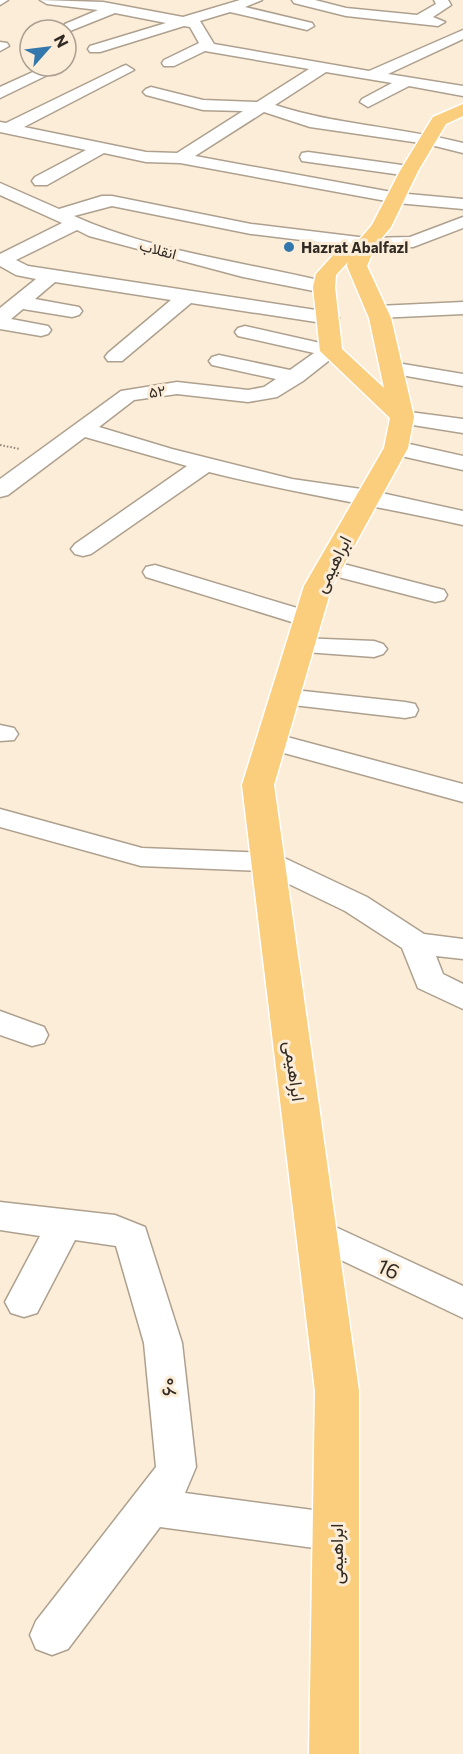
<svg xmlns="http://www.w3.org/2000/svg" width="463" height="1754" viewBox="0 0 463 1754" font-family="Commissioner,Vazirmatn,sans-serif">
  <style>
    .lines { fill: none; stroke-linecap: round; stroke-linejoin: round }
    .minor-casing { stroke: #aea08e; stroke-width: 3 }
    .major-casing { stroke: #fff; stroke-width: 3 }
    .path { stroke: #8f8578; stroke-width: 2; stroke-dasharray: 1.5 2; stroke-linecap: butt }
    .minor { fill: #fff; fill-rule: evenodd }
    .major { fill: #fbce7d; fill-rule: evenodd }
    .poi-dot { fill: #3378ad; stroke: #fcedd9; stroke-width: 2 }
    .labels { text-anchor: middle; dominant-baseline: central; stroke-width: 6; stroke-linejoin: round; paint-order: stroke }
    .far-poi-label { font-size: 15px; font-weight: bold; fill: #312b24; stroke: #fcedd9; text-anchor: start }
    .far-street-label { font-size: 15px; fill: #312b24; stroke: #fcedd9 }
    .street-label { font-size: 18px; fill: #312b24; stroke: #fcedd9 }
    .near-street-label { font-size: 21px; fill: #312b24; stroke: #fcedd9 }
  </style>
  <rect width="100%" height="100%" fill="#fcedd9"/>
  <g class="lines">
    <defs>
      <g id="minor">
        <polygon points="0,0 8,0 0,5"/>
        <path d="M 40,0 L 103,2 L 183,17 L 240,0 L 262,0 L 245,7 L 312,23 L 314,26 L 307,30 L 230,12 L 200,21 L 214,44 L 369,71 L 463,30 L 463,39 L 388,74 L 463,86 L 463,96 L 409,86 L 368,107 L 360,102 L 362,99 L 392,83 L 326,72 L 275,105 C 336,125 401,127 463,143 L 463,153 L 427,144 L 310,127 L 264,112 L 195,156 L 397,193 L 463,199 L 463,209 L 397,203 L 180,163 L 146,162 L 104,153 L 47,185 L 35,185 L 32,181 L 35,177 L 86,150 L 0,132 L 0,122 L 6,123 L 121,67 L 126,65 L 134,70 L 24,127 L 146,152 L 177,153 L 243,111 L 203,110 L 146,95 L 143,92 L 146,89 L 151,87 L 203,100 L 257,102 L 309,69 L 205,51 L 174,66 L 164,66 L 162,63 L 164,60 L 199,43 L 190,27 L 184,26 L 100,52 L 90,52 L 88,49 L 90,46 L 166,23 L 115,13 L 70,31 L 65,30 L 65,24 L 98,10 L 47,4 Z"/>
        <polygon points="292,0 315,0 346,8 417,15 436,4 434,0 448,0 451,5 433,17 445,22 438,26 346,16 294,3"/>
        <polygon points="0,42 7,43 9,46 0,51"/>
        <polygon points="46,66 66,66 0,98 0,87"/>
        <polygon points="308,152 409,166 417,171 409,176 302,161 300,157 302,153"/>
        <path d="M 0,183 L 59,209 L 102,196 L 112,196 L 251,224 L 367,238 L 410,237 L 463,217 L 463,228 L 413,247 L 367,248 L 251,234 L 112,206 L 74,216 C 154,252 246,262 331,283 L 334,287 L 324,293 L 243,277 L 89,236 L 77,230 L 16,260 L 28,266 L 329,312 L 339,318 L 329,324 L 191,303 L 122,361 L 108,361 L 105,357 L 108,353 L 171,300 L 55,282 L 35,299 L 79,307 L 82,311 L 79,315 L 72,317 L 23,309 L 11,319 L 48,326 L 51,330 L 48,334 L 41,336 L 0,329 L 0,308 L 36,279 L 16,275 L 0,266 L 0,254 L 62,223 L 0,195 Z"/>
        <polygon points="463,302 463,314 378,318 368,312 378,306"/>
        <path d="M 245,326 L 338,347 L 341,351 L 303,381 L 277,397 L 248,402 L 177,394 L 134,400 L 99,427 L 172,449 L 292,479 L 368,490 L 463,511 L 463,525 C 378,506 293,493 209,472 L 91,554 L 83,556 L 75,554 L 71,549 L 75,544 L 187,466 L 85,437 L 8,495 L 0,497 L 0,479 L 121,391 L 177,382 L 248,390 L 264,387 L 276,379 L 212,365 L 209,361 L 212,357 L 219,355 L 290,370 L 314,353 L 238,336 L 235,332 L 238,328 Z"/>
        <polygon points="391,362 463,374 463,386 384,372 381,368 384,364"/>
        <polygon points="402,411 463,419 463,433 394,422 391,417 394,412"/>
        <polygon points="396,441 463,456 463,470 388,453 385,448 388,443"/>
        <polygon points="328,560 444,590 447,595 444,600 435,602 319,572 316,567 319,562"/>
        <polygon points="155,565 317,614 321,619 317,624 308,627 146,577 143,572 146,567"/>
        <polygon points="300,638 374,641 383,644 387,649 383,654 374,657 291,651 287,646 291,641"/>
        <polygon points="285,689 405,702 415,704 418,710 415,716 405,718 276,703 272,697 276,691"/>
        <polygon points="0,725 14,728 18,734 14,740 0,741"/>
        <polygon points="272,733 463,784 463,802 262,747 258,741 262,735"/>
        <polygon points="0,809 142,848 267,853 278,855 367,897 424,934 463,939 463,959 436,956 443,974 463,984 463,1009 418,988 402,948 345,911 262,871 141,866 0,827"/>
        <polygon points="0,1011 44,1027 48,1035 44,1043 32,1046 0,1035"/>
        <polygon points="0,1202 115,1215 145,1227 182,1343 196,1467 185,1493 336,1513 351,1519 357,1532 351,1545 336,1551 160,1527 68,1649 52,1655 36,1649 30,1635 36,1621 156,1467 144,1343 116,1246 75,1240 37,1313 24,1317 11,1313 5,1302 40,1236 0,1230"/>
        <polygon points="316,1218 463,1286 463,1318 303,1242 298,1232 303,1222"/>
      </g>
      <path id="major" d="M 463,104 L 463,116 L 446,124 L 418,171 L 391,227 L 376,245 L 367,266 L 391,318 L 414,417 L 408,448 L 332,586 L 274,785 L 359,1391 L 359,1754 L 309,1754 L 315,1391 L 242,785 L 304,586 L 384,448 L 390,418 L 320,351 L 313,287 L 316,274 L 336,252 L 360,239 L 372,225 L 400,171 L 433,117 ZM 348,262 L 347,266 L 369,318 L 384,388 L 342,349 L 335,287 L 336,275 Z"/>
    </defs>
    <use href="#minor" class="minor-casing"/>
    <use href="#major" class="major-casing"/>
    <polyline class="path" points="0,445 20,449"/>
    <use href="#minor" class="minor"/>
    <use href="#major" class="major"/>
  </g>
  <circle class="poi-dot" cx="289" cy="247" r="6"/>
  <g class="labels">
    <g class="far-poi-label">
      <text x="301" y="247">Hazrat Abalfazl</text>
    </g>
    <g class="far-street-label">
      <text transform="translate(158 249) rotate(15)">انقلاب</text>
      <text transform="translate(157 391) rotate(-8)">۵۲</text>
    </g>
    <g class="street-label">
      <text transform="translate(332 564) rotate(-63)">ابراهیمی</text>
      <text transform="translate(295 1071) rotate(82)">ابراهیمی</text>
      <text transform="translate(336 1554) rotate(-90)">ابراهیمی</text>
    </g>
    <g class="near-street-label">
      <text transform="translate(389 1268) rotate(26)">16</text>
      <text transform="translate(167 1387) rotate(-96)">۶۰</text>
    </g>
  </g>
  <g transform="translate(48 48) rotate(62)"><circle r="28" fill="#fcedd9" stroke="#ab9f91" stroke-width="1.5"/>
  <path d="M0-4.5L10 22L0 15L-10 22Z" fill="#3378ad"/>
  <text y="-9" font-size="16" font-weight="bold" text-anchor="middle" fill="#312b24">N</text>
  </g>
</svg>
